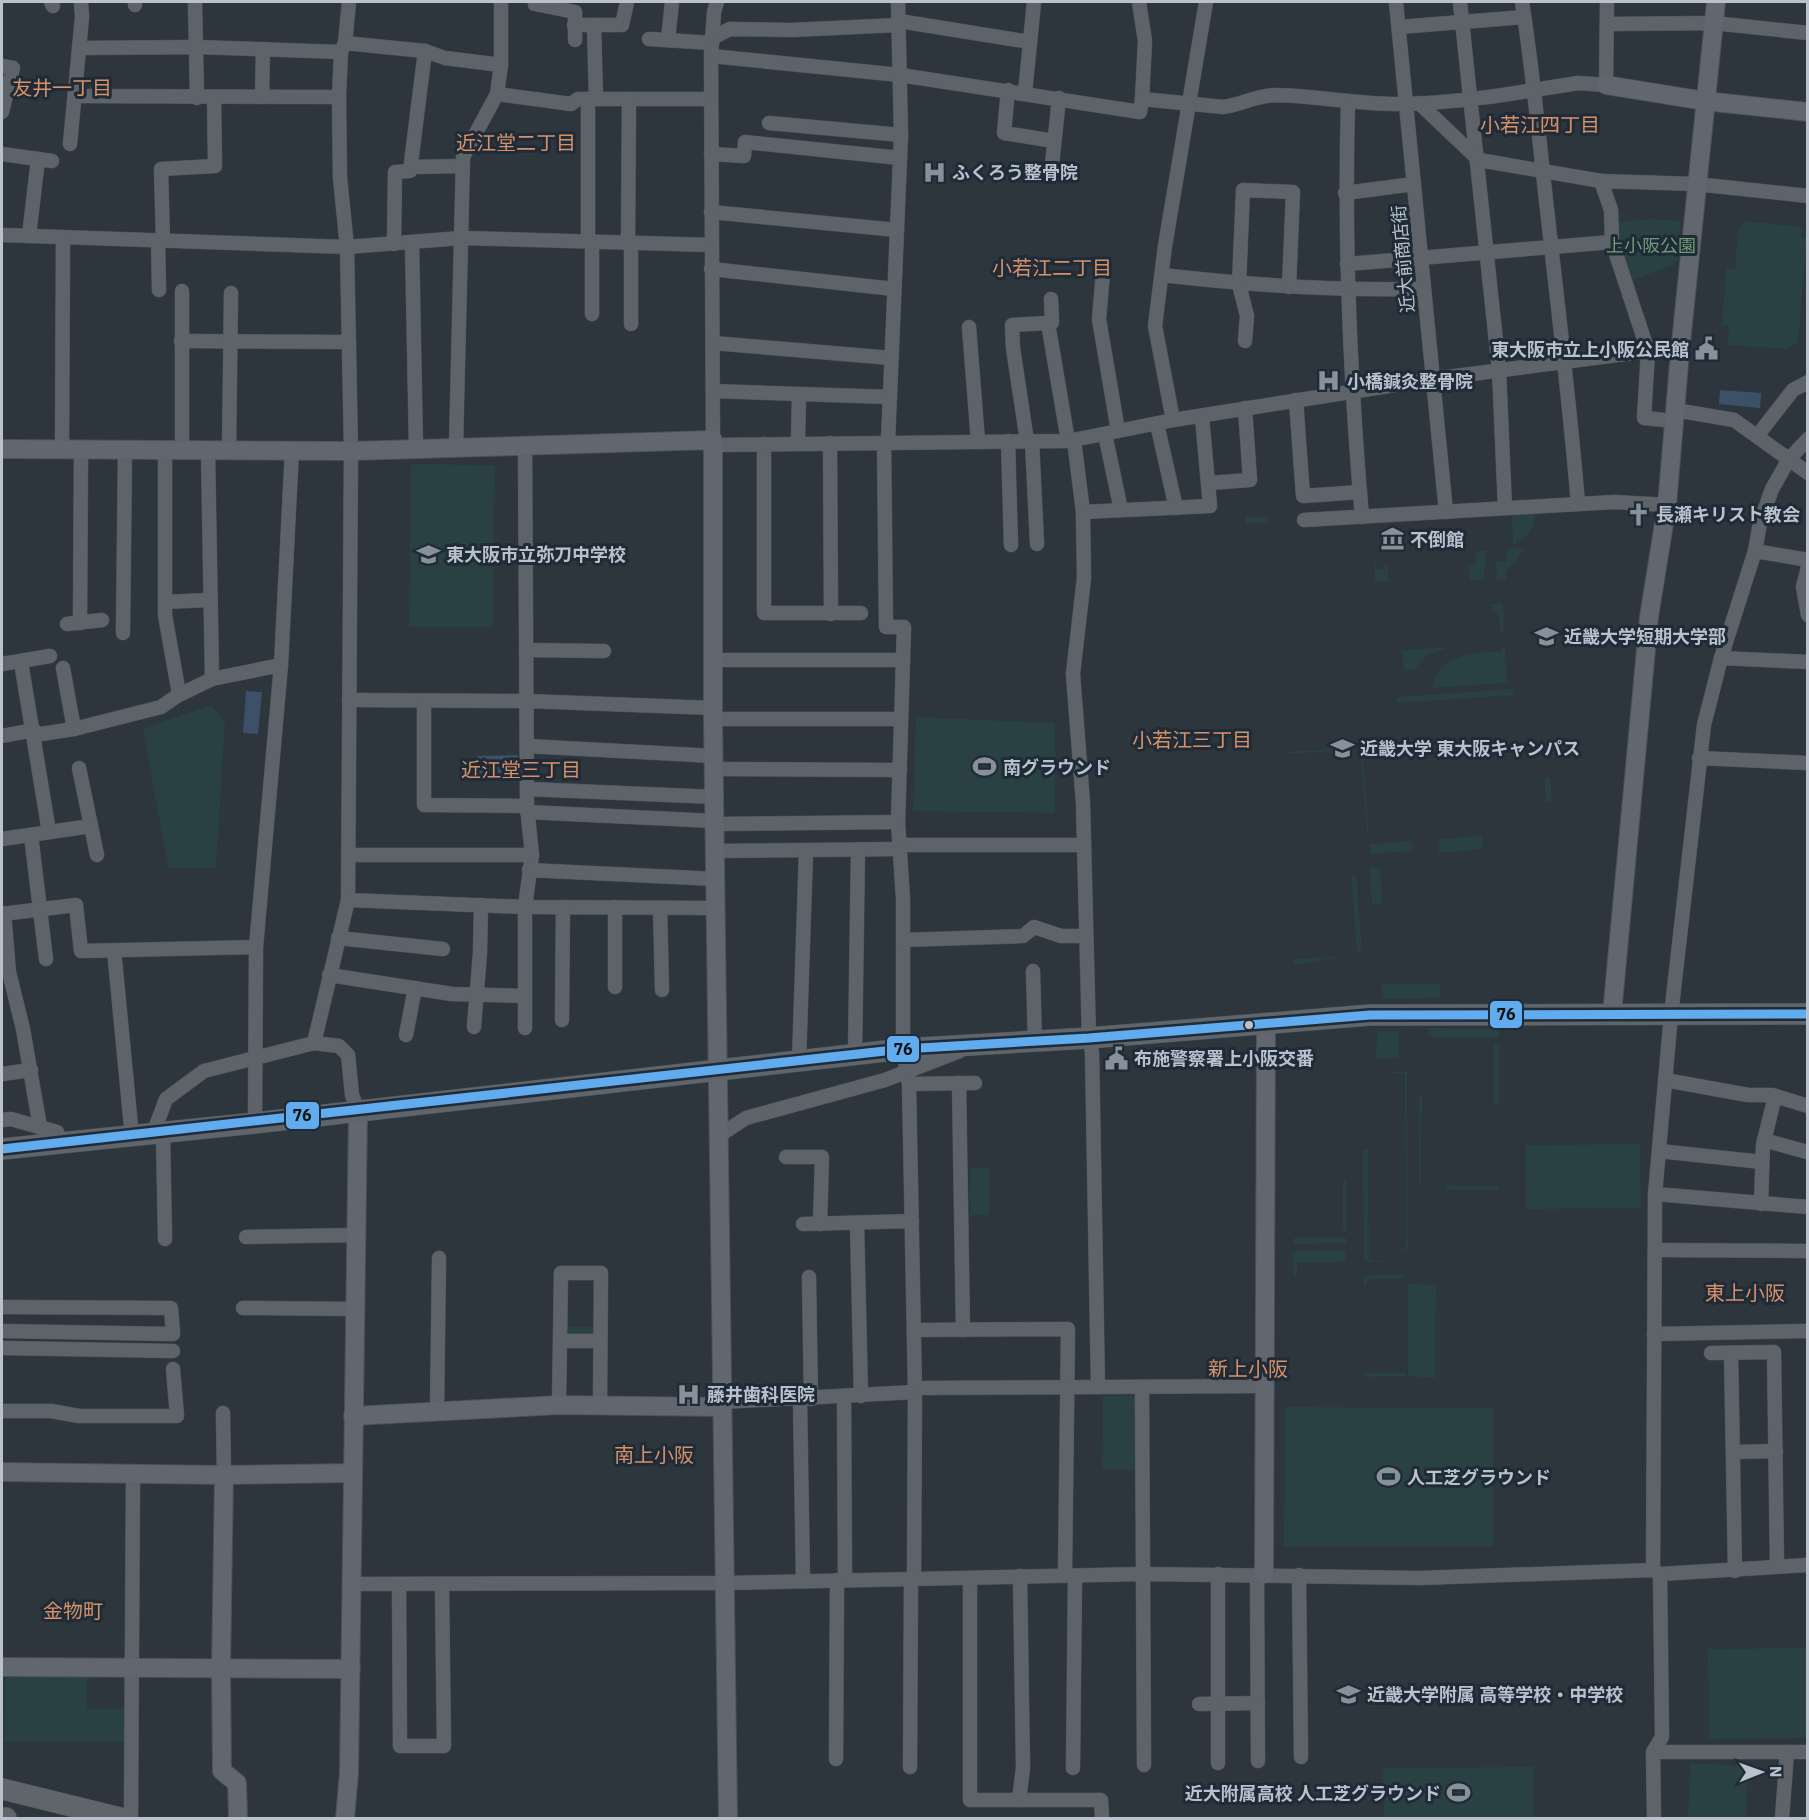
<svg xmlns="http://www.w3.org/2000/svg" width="1809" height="1820" viewBox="0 0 1809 1820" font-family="'IBM Plex Sans','Noto Sans JP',sans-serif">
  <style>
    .green { fill: #2a4143 }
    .water { fill: #3c5168 }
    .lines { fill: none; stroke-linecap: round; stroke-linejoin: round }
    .street-casing { stroke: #4c5157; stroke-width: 15 }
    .secondary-casing { stroke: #4c5157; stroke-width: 20 }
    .primary-casing { stroke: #4b5159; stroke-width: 22 }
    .street { stroke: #5e636a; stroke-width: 14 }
    .secondary { stroke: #62676f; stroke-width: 18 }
    .primary { stroke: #60656b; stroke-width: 21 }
    .bus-1-casing { stroke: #202b38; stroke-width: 14 }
    .bus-1 { stroke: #60acee; stroke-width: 9 }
    .bus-dot { fill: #b9c1cc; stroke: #202b38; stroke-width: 2 }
    .labels { text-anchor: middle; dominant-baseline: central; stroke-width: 6; stroke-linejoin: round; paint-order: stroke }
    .poi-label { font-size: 18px; font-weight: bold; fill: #b9c1cc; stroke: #202b38; text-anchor: start }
    .park-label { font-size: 18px; fill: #709d77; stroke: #202b38 }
    .street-label { font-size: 18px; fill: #b9c1cc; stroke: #202b38 }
    .neighbourhood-label { font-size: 20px; fill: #d79169; stroke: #202b38 }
    .line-badge { stroke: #202b38; stroke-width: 2 }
    .pale-badge-label { font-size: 16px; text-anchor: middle; font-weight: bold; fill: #111 }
  </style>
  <rect width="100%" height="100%" fill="#2d353d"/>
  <g class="green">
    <polygon points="1651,219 1680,221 1678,261 1673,261 1673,265 1630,281 1617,242 1617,222"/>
    <polygon points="1744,221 1803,227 1801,238 1807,239 1798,343 1787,349 1728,345 1729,326 1722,326 1726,269 1735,269 1738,229"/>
    <polygon points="411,464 495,465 493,627 409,627"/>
    <path d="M 1535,514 C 1534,530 1527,538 1513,545 L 1512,515 Z"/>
    <polygon points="1246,517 1265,517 1272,523 1246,523"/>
    <polygon points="1525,548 1506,572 1506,579 1500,579 1497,583 1496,562 1507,561 1507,549"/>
    <polygon points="1477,551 1487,551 1483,580 1469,581 1468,566 1475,565"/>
    <polygon points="1374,561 1378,569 1385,569 1385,563 1387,563 1389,582 1375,582"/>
    <polygon points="1503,603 1504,631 1501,631 1498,615 1489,604"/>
    <polygon points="1450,647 1426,655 1415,669 1404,670 1402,650"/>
    <path d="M 1502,647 L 1505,647 L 1507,683 L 1432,688 C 1440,654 1473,653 1502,651 Z"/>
    <polygon points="1513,689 1514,695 1397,703 1396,697"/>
    <polygon points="211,705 225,722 216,868 168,868 143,729"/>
    <polygon points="916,717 1055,723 1055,813 913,811"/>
    <polygon points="1343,748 1346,756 1339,756 1338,751 1286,754 1286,752"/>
    <polygon points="1362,748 1369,833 1367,833 1360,749"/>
    <polygon points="1550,777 1552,801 1546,801 1544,778"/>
    <polygon points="1482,836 1483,849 1439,853 1438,839"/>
    <polygon points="1412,841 1413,851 1371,854 1370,844"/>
    <polygon points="1380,867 1382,904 1372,905 1370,868"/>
    <polygon points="1351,875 1356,875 1362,951 1357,952"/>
    <polygon points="1345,956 1293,965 1294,959"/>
    <polygon points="1382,984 1440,984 1440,998 1382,999"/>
    <polygon points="1428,1028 1499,1029 1499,1038 1428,1037"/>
    <polygon points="1377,1031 1399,1031 1399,1058 1376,1058"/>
    <rect x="1494" y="1044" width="5" height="60"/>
    <polygon points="1383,1072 1407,1072 1408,1251 1392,1249 1406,1249 1405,1074"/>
    <polygon points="1419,1095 1422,1095 1421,1184 1419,1184"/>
    <polygon points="1640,1144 1641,1208 1526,1209 1525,1145"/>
    <polygon points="1363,1150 1368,1150 1369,1260 1391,1262 1366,1262 1364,1260"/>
    <rect x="970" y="1168" width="19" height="47"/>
    <rect x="1343" y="1180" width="3" height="51"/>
    <polygon points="1447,1185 1498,1186 1498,1190 1447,1190"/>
    <polygon points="1294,1238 1346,1238 1346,1243 1294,1244"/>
    <polygon points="1346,1250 1346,1262 1297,1263 1297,1276 1293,1276 1292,1251"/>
    <polygon points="1364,1275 1405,1275 1405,1278 1367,1279 1367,1285 1364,1285"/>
    <polygon points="1408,1284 1436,1285 1435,1378 1408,1376"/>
    <polygon points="567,1326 594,1327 594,1338 567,1338"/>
    <polygon points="1363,1373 1406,1373 1406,1376 1363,1377"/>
    <polygon points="1103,1396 1137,1396 1136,1470 1102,1469"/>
    <polygon points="1285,1407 1493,1408 1493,1546 1284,1546"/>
    <polygon points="1807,1648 1807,1738 1709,1739 1708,1649"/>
    <polygon points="8,1677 87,1677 87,1709 124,1709 125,1742 4,1742 5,1680"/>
    <polygon points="1690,1763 1748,1766 1746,1818 1688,1818"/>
    <polygon points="1534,1767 1534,1818 1384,1818 1383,1768"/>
  </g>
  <g class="water">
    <polygon points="1720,390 1761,393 1760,408 1719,404"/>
    <polygon points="246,691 262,692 258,734 243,733"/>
    <polygon points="518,755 519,776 477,778 477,756"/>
  </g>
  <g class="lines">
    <defs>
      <g id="street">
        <polyline points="51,2 53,6"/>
        <polyline points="135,2 135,5"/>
        <polyline points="195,2 197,98"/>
        <polyline points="349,2 345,43 341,52 339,97 340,178 347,247 351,451 348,900 525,907 716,908"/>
        <polyline points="535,2 535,4 575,12 575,40"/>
        <polyline points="1139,2 1145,41 1142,99"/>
        <polyline points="1396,2 1446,512"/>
        <polyline points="1460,2 1499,370 1505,508"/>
        <path d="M 1522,2 C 1531,59 1537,116 1543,173 C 1555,284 1569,393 1578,504"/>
        <polyline points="899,21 1030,42"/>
        <polyline points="1607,24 1713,23 1808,33"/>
        <polyline points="574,25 622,25 627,2"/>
        <polyline points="594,25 596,99"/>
        <polyline points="1399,27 1524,17"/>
        <polyline points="712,38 730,29 792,30 899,25"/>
        <polyline points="649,39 712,43"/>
        <polyline points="668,40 672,2"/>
        <polyline points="345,43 425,51 445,58 501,65"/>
        <polyline points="79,48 196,47 341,52"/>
        <path d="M 711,56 L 900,75 L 1140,112 L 1142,99 L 1223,107 C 1241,105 1256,95 1276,95 C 1319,96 1361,105 1404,104 C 1462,103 1521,92 1578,83 L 1606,85 L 1607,2"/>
        <polyline points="2,66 13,68 2,112"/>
        <polyline points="1008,90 1004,133 1054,141"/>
        <polyline points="1025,93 1034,2"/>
        <polyline points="497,94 571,104 578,99 711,99"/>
        <polyline points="75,96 339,97"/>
        <polyline points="262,97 263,49"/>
        <path d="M 1348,103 C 1344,241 1350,379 1362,517"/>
        <polyline points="1419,103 1479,160 1601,181"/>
        <polyline points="769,123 901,135"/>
        <polyline points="70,144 82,17 81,2"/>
        <polyline points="2,154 52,161"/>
        <polyline points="711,154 744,156 745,142 900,158"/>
        <polyline points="1052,165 1059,98"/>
        <polyline points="411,167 463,166"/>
        <polyline points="1345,193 1414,184"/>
        <polyline points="711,212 897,230"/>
        <polyline points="2,235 347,247 461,238 711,245"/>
        <polyline points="29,236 38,159"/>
        <polyline points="158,241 159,290"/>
        <polyline points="163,241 161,169 215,166 214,98"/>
        <polyline points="588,241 588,99"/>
        <polyline points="1612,242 1648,351 1644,418 1674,421"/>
        <polyline points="412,243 416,448"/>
        <polyline points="628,243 629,99"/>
        <polyline points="631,243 631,324"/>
        <polyline points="394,244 395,172 410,171 425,51"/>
        <polyline points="1347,264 1612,242 1611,210 1601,181 1696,184 1808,196"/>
        <polyline points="711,269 894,289"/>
        <polyline points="1103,273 1099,319 1118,431"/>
        <path d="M 1162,275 C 1249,285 1336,291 1424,289"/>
        <polyline points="1051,299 1052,322 1048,323 1068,441"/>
        <polyline points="592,314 592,242"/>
        <polyline points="969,327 978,441"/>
        <polyline points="181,341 349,342"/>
        <polyline points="1245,341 1247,316 1239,284 1243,190 1293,192 1289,287"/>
        <polyline points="713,343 891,358"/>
        <polyline points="713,391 890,397"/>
        <polyline points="1296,400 1303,496 1360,492"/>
        <polyline points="1675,410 1734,420 1808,473"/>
        <polyline points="1173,420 1155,326 1165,246 1206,2"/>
        <polyline points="1157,424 1176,508"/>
        <polyline points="1105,434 1121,510"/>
        <polyline points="1757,436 1793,390 1808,382"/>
        <polyline points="713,440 711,56 714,12 717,2"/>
        <polyline points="1074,440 1083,512 1084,578 1073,674 1083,803 1089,1038 1092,1052 1098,1387"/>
        <polyline points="1008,441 1011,545"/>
        <polyline points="1027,441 1013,348 1012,325 1048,323"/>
        <polyline points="1032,441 1037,544"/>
        <polyline points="884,442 886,627 904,627 898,822 903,899 903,1049 909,1084 915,1392 914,1579"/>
        <polyline points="888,442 901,135 898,2"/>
        <polyline points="798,443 799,394"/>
        <polyline points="830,443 831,614"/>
        <polyline points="525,444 527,806 532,855 525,907 525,1028"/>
        <polyline points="764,444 764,613 861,613"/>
        <polyline points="714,445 1068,441 1173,420 1433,379 1648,351 1680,352"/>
        <polyline points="456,447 463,157 497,94 501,65 501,2"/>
        <polyline points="62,450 63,238"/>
        <polyline points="165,450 165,615 179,694"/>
        <polyline points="182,450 182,291"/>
        <polyline points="208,450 212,679"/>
        <polyline points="229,450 231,293"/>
        <polyline points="1209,483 1250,480 1245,408"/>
        <polyline points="1083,512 1210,506 1202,417"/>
        <polyline points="1304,520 1614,502 1667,505"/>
        <polyline points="1755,551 1808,560"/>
        <polyline points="1808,567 1803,587 1808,615"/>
        <polyline points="165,602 209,600"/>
        <polyline points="80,623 81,450"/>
        <polyline points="67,624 102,620"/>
        <polyline points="123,633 125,450"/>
        <polyline points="526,650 604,651"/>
        <polyline points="1721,658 1808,662"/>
        <polyline points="713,660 903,660"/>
        <polyline points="21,662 49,832"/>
        <polyline points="2,664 50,656"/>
        <polyline points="63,668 74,729 161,707 177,696 212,679 281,665"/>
        <polyline points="349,700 526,701 714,708"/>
        <polyline points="424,701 424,805 527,806"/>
        <polyline points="713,719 901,719"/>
        <polyline points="34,735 74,729"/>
        <polyline points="2,736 34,730"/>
        <polyline points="527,746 714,756"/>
        <polyline points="1699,758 1808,763"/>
        <polyline points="79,768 97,855"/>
        <polyline points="714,769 900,770"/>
        <polyline points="527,789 715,797"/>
        <polyline points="527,812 715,821"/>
        <polyline points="715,824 898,822"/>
        <polyline points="31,835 46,959"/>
        <polyline points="2,839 91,826"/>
        <polyline points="900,845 1084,845"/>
        <polyline points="716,851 899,849"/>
        <polyline points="349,855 532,855"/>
        <polyline points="529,870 716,879"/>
        <polyline points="615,907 615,987"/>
        <polyline points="660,908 662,990"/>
        <polyline points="4,913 9,972 23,1029 40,1127"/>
        <polyline points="2,914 76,905 81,951 256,947"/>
        <polyline points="338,938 443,949"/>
        <polyline points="903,940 1023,936 1034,927 1061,936 1086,936"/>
        <polyline points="114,950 132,1137"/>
        <polyline points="1033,971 1035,1041"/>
        <polyline points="329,975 452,994 525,996"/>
        <polyline points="562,1020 563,907"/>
        <polyline points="474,1027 480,953 481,905"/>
        <polyline points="406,1035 415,988"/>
        <polyline points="314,1043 348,900"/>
        <polyline points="855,1054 858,850"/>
        <polyline points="799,1061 806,852"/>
        <polyline points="2,1074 31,1070"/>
        <polyline points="1665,1080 1748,1095 1772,1095 1808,1106"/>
        <polyline points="959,1083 963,1330"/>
        <polyline points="909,1084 975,1083"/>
        <polyline points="2,1120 11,1119 57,1132 62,1143"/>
        <polyline points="255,1123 256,947 281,665 292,450"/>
        <polyline points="163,1133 165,1239"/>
        <polyline points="153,1134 166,1099 204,1071 314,1043 339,1046 348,1055 352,1095 358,1111"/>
        <polyline points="720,1135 746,1118 885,1080 960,1051"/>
        <polyline points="1764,1140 1807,1152"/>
        <polyline points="1659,1151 1762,1162"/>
        <polyline points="786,1157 822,1157 820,1224"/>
        <polyline points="1655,1194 1808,1207"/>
        <polyline points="1761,1204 1763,1145 1775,1096"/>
        <polyline points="857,1223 861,1396"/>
        <polyline points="803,1224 912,1221"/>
        <polyline points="246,1237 358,1235"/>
        <polyline points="1655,1250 1808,1251"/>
        <polyline points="809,1277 811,1399"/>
        <polyline points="2,1307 171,1308 173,1334 2,1331"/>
        <polyline points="243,1308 356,1309"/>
        <polyline points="914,1330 1068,1329 1065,1575"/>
        <polyline points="1654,1334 1805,1331"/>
        <polyline points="560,1341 600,1341"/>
        <polyline points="2,1348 173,1351"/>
        <polyline points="1711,1353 1774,1352 1777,1566"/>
        <polyline points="1731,1353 1735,1571"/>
        <polyline points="1142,1387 1144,1765"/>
        <polyline points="914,1388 1265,1386"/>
        <polyline points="844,1397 845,1580"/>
        <polyline points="800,1399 803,1580"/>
        <polyline points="721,1402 915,1392"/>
        <polyline points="559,1405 561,1273 601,1273 600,1405"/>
        <polyline points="2,1411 51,1411 79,1416 177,1416 173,1369"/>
        <polyline points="437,1411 439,1258"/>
        <polyline points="223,1413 224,1475"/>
        <polyline points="1733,1452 1776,1451"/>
        <polyline points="1653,1570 1655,1194 1671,1015 1704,725 1721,658 1755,551 1760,523 1772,489 1789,459 1808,439"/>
        <polyline points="1218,1574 1218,1763"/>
        <polyline points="1257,1574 1258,1761"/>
        <polyline points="1660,1574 1808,1565"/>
        <polyline points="1299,1575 1301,1757"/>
        <polyline points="970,1578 970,1800 1101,1800 1102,1818"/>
        <polyline points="352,1584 726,1583 1143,1574 1420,1578 1653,1570 1660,1574 1662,1737 1653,1752 1654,1818"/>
        <polyline points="399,1584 400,1746 444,1746 442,1584"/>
        <polyline points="1199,1704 1258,1703"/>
        <polyline points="1653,1752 1808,1752"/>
        <polyline points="836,1759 837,1580"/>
        <polyline points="910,1767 911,1579"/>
        <polyline points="1073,1768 1075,1576"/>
        <polyline points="1019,1800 1023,1768 1020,1576"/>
        <polyline points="131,1818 133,1474"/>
        <polyline points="1782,1818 1787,1752"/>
      </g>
      <g id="secondary">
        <polyline points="1606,85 1705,101 1808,112"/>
        <polyline points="2,449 351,451 713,440 713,719 728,1818"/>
        <polyline points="1612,1014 1649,617 1667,505 1680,352 1716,2"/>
        <polyline points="353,1416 559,1405 722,1407"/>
        <polyline points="2,1472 224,1475 352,1473"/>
        <polyline points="224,1475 221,1669 222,1771 237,1783 238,1818"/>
        <polyline points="1264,1574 1266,1024"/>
        <polyline points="2,1667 351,1669"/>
        <polyline points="345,1818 349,1773 358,1111"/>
      </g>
      <g id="primary">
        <polyline points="2,1149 255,1123 903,1049 1089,1038 1370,1015 1808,1014"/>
        <polyline points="2,1789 120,1818"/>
        <polyline points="2,1818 6,1818"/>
      </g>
    </defs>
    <use href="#street" class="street-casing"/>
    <use href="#secondary" class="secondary-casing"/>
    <use href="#primary" class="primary-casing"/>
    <use href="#street" class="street"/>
    <use href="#secondary" class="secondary"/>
    <use href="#primary" class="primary"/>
    <defs>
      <polyline id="bus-1" points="2,1149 903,1049 1089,1038 1370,1015 1808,1014"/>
    </defs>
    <use href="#bus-1" class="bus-1-casing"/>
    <use href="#bus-1" class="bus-1"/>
  </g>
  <defs>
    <symbol id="hospital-bare" viewBox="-9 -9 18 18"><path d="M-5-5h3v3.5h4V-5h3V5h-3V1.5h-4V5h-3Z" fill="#88909a" stroke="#202b38" stroke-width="2.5" paint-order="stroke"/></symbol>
    <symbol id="civic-bare" viewBox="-9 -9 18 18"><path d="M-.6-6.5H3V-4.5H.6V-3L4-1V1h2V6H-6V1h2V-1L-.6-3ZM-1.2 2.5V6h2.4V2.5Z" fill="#88909a" stroke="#202b38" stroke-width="2.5" paint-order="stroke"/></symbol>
    <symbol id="church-bare" viewBox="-9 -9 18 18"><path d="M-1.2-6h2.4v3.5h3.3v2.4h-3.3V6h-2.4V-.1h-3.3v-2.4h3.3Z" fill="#88909a" stroke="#202b38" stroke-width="2.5" paint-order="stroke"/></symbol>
    <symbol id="museum-bare" viewBox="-9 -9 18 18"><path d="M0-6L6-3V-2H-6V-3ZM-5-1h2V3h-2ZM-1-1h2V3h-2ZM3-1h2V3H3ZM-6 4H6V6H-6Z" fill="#88909a" stroke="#202b38" stroke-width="2.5" paint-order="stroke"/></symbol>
    <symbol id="school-bare" viewBox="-9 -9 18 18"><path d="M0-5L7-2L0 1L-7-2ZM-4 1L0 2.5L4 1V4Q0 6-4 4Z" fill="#88909a" stroke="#202b38" stroke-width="2.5" paint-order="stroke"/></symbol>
    <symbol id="university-bare" viewBox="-9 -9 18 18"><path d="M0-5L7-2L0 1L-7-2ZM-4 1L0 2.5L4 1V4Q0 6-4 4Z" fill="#88909a" stroke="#202b38" stroke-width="2.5" paint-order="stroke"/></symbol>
    <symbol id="stadium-bare" viewBox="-9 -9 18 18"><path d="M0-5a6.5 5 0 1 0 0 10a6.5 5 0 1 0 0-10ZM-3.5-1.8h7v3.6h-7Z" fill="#88909a" stroke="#202b38" stroke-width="2.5" paint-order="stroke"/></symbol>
  </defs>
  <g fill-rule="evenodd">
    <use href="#hospital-bare" x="918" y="156" width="33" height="33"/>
    <use href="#civic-bare" x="1690" y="332" width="33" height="33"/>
    <use href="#hospital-bare" x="1312" y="364" width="33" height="33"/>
    <use href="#church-bare" x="1622" y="498" width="33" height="33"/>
    <use href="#museum-bare" x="1376" y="522" width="33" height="33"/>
    <use href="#school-bare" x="412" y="538" width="33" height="33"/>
    <use href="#university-bare" x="1530" y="620" width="33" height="33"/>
    <use href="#university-bare" x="1326" y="732" width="33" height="33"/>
    <use href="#stadium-bare" x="968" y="750" width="33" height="33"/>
    <use href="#civic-bare" x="1100" y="1042" width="33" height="33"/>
    <use href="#hospital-bare" x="672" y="1378" width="33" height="33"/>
    <use href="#stadium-bare" x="1372" y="1460" width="33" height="33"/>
    <use href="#school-bare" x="1332" y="1678" width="33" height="33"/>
    <use href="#stadium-bare" x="1442" y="1776" width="33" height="33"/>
  </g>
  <circle class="bus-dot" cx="1249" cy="1025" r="5"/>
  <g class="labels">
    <g class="poi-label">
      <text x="952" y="172">ふくろう整骨院</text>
      <text x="1689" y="349" text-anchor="end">東大阪市立上小阪公民館</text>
      <text x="1347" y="381">小橋鍼灸整骨院</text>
      <text x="1656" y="514">長瀬キリスト教会</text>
      <text x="1410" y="539">不倒館</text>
      <text x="446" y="554">東大阪市立弥刀中学校</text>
      <text x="1564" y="636">近畿大学短期大学部</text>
      <text x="1360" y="748">近畿大学 東大阪キャンパス</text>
      <text x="1003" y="767">南グラウンド</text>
      <text x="1134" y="1058">布施警察署上小阪交番</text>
      <text x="707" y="1394">藤井歯科医院</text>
      <text x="1407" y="1477">人工芝グラウンド</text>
      <text x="1367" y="1694">近畿大学附属 高等学校・中学校</text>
      <text x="1441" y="1793" text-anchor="end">近大附属高校 人工芝グラウンド</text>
    </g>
    <g class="park-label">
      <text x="1651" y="245">上小阪公園</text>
    </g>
    <g class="street-label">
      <text transform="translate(1403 259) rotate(-95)">近大前商店街</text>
    </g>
    <g class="neighbourhood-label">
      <text x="62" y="87">友井一丁目</text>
      <text x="1540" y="124">小若江四丁目</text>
      <text x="516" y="142">近江堂二丁目</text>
      <text x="1052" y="267">小若江二丁目</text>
      <text x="1192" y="739">小若江三丁目</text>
      <text x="521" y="769">近江堂三丁目</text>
      <text x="1745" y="1292">東上小阪</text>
      <text x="1248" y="1368">新上小阪</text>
      <text x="654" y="1454">南上小阪</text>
      <text x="73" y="1610">金物町</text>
    </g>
  </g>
  <g class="line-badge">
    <rect x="1489" y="1000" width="34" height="29" rx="6" fill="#60acee"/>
    <rect x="886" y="1035" width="34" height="28" rx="6" fill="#60acee"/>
    <rect x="285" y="1101" width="35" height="29" rx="6" fill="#60acee"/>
  </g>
  <g class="pale-badge-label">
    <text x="1506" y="1020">76</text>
    <text x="903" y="1055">76</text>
    <text x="302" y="1121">76</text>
  </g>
  <rect width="1809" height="1820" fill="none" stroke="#b9c1cc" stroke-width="6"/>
  <g transform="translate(1761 1772) rotate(89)" stroke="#202b38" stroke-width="4.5" paint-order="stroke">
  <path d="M0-4.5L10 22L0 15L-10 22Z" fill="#b9c1cc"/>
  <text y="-9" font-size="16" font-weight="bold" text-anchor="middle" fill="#b9c1cc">N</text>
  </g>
</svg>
